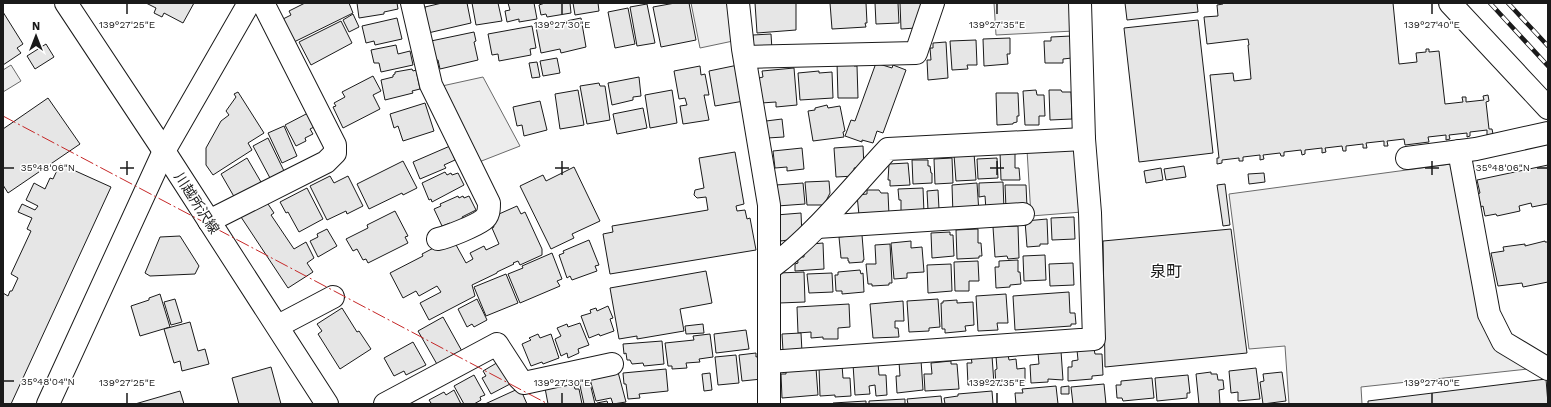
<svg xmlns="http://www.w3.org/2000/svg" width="1551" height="407" viewBox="0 0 1551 407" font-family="'Work Sans','Noto Sans JP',sans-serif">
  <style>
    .parking { fill: #ededed; stroke: #6a6a6a }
    .building { fill: #e6e6e6; stroke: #1a1a1a }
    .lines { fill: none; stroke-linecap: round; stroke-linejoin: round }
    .minor-casing { stroke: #1a1a1a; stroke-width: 24 }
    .major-casing { stroke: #1a1a1a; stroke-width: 24 }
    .minor { stroke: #fff; stroke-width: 22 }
    .major { stroke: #fff; stroke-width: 22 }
    .rail-casing { stroke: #1a1a1a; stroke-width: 4.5 }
    .rail { stroke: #fff; stroke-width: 3; stroke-dasharray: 9; stroke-linecap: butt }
    .power { stroke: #c62828; stroke-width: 1; stroke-dasharray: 14 3 2 3; stroke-linecap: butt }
    .ticks { fill: none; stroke: #1a1a1a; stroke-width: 1.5 }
    .labels { text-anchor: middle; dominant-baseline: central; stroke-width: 3; stroke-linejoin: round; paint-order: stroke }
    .street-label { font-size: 14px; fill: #1a1a1a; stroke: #fff }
    .quarter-label { font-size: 16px; fill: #1a1a1a; stroke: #fff }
    .ticks-label { font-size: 10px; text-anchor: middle; fill: #1a1a1a; stroke: #fff; stroke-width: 3; stroke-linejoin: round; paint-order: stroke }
  </style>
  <rect width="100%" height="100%" fill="#fff"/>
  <g class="parking">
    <polygon points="691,3 732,3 733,41 700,48"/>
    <polygon points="994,3 1073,3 1074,31 996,35"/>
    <polygon points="11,65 21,81 3,92 3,70"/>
    <polygon points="483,77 520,146 479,162 442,86"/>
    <polygon points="1069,147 1077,154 1082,212 1031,216 1027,150"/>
    <polygon points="1451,164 1481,313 1528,369 1361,387 1362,404 1289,404 1285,346 1249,349 1229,194"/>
  </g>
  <g class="building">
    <polygon points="146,3 194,3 183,23 164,13 162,17 154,13 156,8"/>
    <polygon points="305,3 349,3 353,13 294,42 283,19 291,15 289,11"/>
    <polygon points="357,3 397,3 398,9 384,12 384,14 359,18"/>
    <polygon points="442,3 467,3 471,23 428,33 421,10 425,9 425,7"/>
    <polygon points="472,3 498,3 502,21 476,25"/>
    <polygon points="508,3 534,3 537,19 519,22 519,19 507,22 505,11 510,10"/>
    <polygon points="545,3 570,3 571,13 547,17 546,14 541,15 539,5"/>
    <polygon points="573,3 598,3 599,11 575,15"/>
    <polygon points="675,3 689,3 696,40 661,47 653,7"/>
    <polygon points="755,3 796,3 796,30 757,33"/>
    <polygon points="830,3 866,3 867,23 865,23 866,27 832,29"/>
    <polygon points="869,3 898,3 899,23 876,24 875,3"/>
    <polygon points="900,3 921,3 921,24 916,28 901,29"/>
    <polygon points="1125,3 1197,3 1198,12 1127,20"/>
    <polygon points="1223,3 1393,3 1399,64 1417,62 1416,53 1426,52 1426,49 1429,49 1429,52 1439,51 1445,104 1463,102 1462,97 1466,97 1466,102 1484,100 1483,96 1488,95 1489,101 1486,102 1489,129 1492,129 1493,134 1487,135 1487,130 1470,132 1470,136 1467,137 1467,133 1449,135 1450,139 1446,140 1446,135 1428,137 1429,142 1405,145 1404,139 1387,141 1388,146 1384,146 1384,141 1366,143 1367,148 1363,148 1363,144 1346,146 1346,151 1343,151 1342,146 1325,148 1326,152 1322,153 1322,148 1305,150 1305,154 1302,155 1301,150 1284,152 1284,156 1281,156 1280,153 1263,155 1264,159 1260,160 1260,155 1243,157 1243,161 1239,161 1239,158 1222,160 1222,163 1217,164 1217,158 1219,158 1210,75 1233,73 1234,81 1251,79 1248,45 1249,45 1248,39 1207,44 1204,17 1218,16 1217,5 1223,4"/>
    <polygon points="647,4 655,43 637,46 630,7"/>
    <polygon points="628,8 635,44 615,48 608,12"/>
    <polygon points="3,12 23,44 17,48 21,53 3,65"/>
    <polygon points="353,14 359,27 349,32 343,20"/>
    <polygon points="397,18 402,39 375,45 374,41 366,43 362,26"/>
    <polygon points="581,18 586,47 561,53 560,49 541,53 536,27"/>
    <polygon points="1198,20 1213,153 1139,162 1124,28"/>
    <polygon points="341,21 352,43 311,65 299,42"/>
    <polygon points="532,26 536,48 530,49 531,55 499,61 498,54 492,55 488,34"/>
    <polygon points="474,32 476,41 474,42 478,60 440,69 438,60 436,60 431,41"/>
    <polygon points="771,34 772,50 754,51 753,35"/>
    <polygon points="1071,36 1072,58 1063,59 1063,63 1045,63 1044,41 1051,41 1051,37"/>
    <polygon points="1010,38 1010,54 1007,54 1008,64 984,66 983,39"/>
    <polygon points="976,40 977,65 967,65 968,69 952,70 950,41"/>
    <polygon points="946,42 948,78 928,80 927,60 931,60 930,48 933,48 933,43"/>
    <polygon points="46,44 54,57 35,69 27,56"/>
    <polygon points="396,45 398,54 410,51 413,65 381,72 379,63 374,63 371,50"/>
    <polygon points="557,58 560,73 543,76 540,61"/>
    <polygon points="537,62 540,77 532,78 529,63"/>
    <polygon points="837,62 854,62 854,66 857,66 858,98 838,98"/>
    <polygon points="876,63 892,68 893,65 906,70 883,133 877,131 873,143 862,140 862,142 845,136 851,120 855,121"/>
    <polygon points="738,65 744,101 715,106 709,71"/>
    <polygon points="700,66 701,75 705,74 709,95 704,95 709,120 683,124 680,106 687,105 685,98 679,99 674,71"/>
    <polygon points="794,68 797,105 776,107 776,102 761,103 759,78 763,77 762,71"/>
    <polygon points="412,69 413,71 416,70 420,89 412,91 413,93 385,100 381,80 393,77 393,75 395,74 395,72"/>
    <polygon points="819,71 819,73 832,72 833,98 800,100 798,73"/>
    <polygon points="373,76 381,91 373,95 380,109 343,128 333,107 336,106 334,103 345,97 342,92"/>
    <polygon points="639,77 641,96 633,97 633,100 612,105 608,83"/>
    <polygon points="599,83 600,86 605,86 610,120 587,124 580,86"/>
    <polygon points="578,90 584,125 560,129 555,94"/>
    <polygon points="672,90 677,123 650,128 645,95"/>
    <polygon points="1036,90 1037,95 1044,95 1045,116 1039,116 1039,125 1025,125 1023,91"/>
    <polygon points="1049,90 1061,90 1062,92 1071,92 1072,119 1050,120"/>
    <polygon points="238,92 264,133 248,143 252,150 213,175 206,165 206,148 221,121 229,115 226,111 236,97 234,94"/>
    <polygon points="996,93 1018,93 1019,116 1017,116 1017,122 1013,123 1013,124 997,125"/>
    <polygon points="48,98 80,144 8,193 3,185 3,129"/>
    <polygon points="540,101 547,130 524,136 522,125 517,126 513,107"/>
    <polygon points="425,103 434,131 403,141 398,126 394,128 390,114"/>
    <polygon points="827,105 828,108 840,106 845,131 843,132 844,137 813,141 808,111 815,110 815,108"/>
    <polygon points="643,108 647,128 617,134 613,114"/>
    <polygon points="308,113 316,126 310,129 313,134 305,138 306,141 296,146 285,125"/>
    <polygon points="782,119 784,137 767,138 766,121"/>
    <polygon points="284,126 297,156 282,163 268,133"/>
    <polygon points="268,138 284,171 270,178 253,146"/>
    <polygon points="450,146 455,160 444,165 446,168 420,179 413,162"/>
    <polygon points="863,146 864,167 854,168 855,176 836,177 834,148"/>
    <polygon points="802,148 804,169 787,171 787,167 775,168 773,151"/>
    <polygon points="1015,151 1015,168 1019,168 1020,180 1001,180 1000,152"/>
    <polygon points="735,152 744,204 736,206 737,211 745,210 747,219 750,218 756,250 610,274 603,234 613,232 612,226 708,210 706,197 697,198 694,195 695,190 704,188 699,158"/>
    <polygon points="974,153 976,180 956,181 954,155"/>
    <polygon points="247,158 261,182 236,200 221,174"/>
    <polygon points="952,158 953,183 935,184 934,159"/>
    <polygon points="997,158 998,178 978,179 977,159"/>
    <polygon points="912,160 928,160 928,166 930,166 931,173 932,173 932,183 913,184"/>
    <polygon points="403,161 417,188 403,195 402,193 369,209 357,184"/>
    <polygon points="908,163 910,185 890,186 890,180 888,180 889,164"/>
    <polygon points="60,164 111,187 11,404 3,404 3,293 8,296 10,291 12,291 18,278 11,274 31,231 27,229 32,218 18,212 22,204 35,210 38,206 26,200 34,183 45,189 50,178 53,179"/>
    <polygon points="1548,165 1548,206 1547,204 1532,207 1531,203 1519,206 1520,211 1497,216 1496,214 1485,216 1483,206 1481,207 1478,194 1480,193 1477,180"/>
    <polygon points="1184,166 1186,177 1166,180 1164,169"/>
    <polygon points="574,167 600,221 572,234 574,238 551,249 520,186 543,175 546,181"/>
    <polygon points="1161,168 1163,180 1146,183 1144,171"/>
    <polygon points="445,172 447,175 451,173 452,175 458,173 464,185 432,202 431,199 429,200 422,183"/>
    <polygon points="1264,173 1265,182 1249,184 1248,174"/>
    <polygon points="330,176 334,183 348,176 363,206 347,214 346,211 327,220 310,186"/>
    <polygon points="829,181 830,193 824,205 807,205 805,182"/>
    <polygon points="1003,182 1004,210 986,210 985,196 979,197 979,183"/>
    <polygon points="803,183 805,204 777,206 776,185"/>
    <polygon points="977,183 979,213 953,215 952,185"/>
    <polygon points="1225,184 1230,225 1223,226 1217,185"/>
    <polygon points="1005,185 1026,185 1027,207 1006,208"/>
    <polygon points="307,188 323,219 299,232 288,212 286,213 280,202"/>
    <polygon points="923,188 924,213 901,216 901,200 899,200 898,189"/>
    <polygon points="867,190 879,190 881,193 888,193 889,215 859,215 857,195 867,194"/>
    <polygon points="938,190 939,209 928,210 927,191"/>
    <polygon points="458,196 459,198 463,196 464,198 469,196 476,210 462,217 463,219 450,225 450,223 442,226 434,209 441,206 440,204"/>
    <polygon points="266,201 274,213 271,215 294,249 306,242 314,258 307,263 313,272 288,288 241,217"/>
    <polygon points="517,206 521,214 525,212 542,249 542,255 520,265 518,261 513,263 514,264 497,272 497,273 472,285 475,296 429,320 420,303 441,292 437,286 419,296 416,291 403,298 390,273 423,256 422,254 447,241 455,243 466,263 473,259 470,253 484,246 486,250 499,244 492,228 494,227 490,218"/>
    <polygon points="395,211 408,236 405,237 408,243 368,263 366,259 363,260 357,249 353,251 346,239 368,228 367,225"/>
    <polygon points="801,213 802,236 794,239 781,241 780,238 778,238 776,215"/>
    <polygon points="1074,217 1075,239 1052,240 1051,218"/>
    <polygon points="1047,219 1048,244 1040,244 1040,246 1027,247 1025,221"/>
    <polygon points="1018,226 1019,258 1008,259 1007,256 995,257 993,227"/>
    <polygon points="327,229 337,246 318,257 310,241 318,237 317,234"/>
    <polygon points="978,229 978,243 981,243 982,256 979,256 979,258 957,259 956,230"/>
    <polygon points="1231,229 1247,353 1105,367 1103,241"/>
    <polygon points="950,232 950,235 953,235 954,256 932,258 931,233"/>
    <polygon points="862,235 864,260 863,260 863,262 849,263 849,261 848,261 848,258 841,258 839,237"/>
    <polygon points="180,236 199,266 195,274 150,276 145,273 160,237"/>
    <polygon points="589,240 599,265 595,266 597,271 572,280 570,276 567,278 559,255 564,253 563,251"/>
    <polygon points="911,241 911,248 922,247 924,272 907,273 907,278 894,279 891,243"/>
    <polygon points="1545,241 1545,242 1548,242 1548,282 1523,287 1522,283 1498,286 1491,253 1504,251 1503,247 1525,244 1525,246"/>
    <polygon points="823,243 824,269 795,271 795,264 798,263 797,257 804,257 804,251 812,244"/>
    <polygon points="890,244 892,283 889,283 889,285 872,286 872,284 868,284 866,264 876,264 875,245"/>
    <polygon points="552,253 562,279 557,281 560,286 520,303 508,274 523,268 522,266"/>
    <polygon points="1045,255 1046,280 1024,281 1023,256"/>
    <polygon points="1018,260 1018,272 1020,272 1021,284 1010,285 1010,287 996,288 995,267 999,267 999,261"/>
    <polygon points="978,261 979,281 969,281 969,291 955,291 954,262"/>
    <polygon points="1073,263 1074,285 1050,286 1049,264"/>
    <polygon points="951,264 952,291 928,293 927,265"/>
    <polygon points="860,270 861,274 863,273 864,292 842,294 842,291 836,291 835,275 838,275 838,272"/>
    <polygon points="706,271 712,303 680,309 684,331 637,339 637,336 619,339 610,288"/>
    <polygon points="804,272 805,302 779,303 778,273"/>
    <polygon points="832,273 833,292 809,293 807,274"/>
    <polygon points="506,274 518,303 486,316 474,287"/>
    <polygon points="1069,292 1070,313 1075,313 1076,324 1071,324 1071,326 1015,330 1013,296"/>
    <polygon points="160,294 170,327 140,336 131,306 149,300 149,298"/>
    <polygon points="1006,294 1008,323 997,323 998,330 978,331 976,296"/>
    <polygon points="175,299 182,322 171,325 164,302"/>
    <polygon points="477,299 487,320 474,327 472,324 467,327 458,309"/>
    <polygon points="938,299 940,327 929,328 929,331 909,332 907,301"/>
    <polygon points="957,300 957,303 973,302 974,325 965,326 966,331 945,333 945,329 942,329 941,303 943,303 943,301"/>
    <polygon points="903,301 904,321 895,321 895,328 898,328 899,337 873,338 870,304"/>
    <polygon points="849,304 850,327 838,328 838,339 823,339 823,337 811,338 811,332 798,333 797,307"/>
    <polygon points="608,306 613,318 610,319 614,331 600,336 599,334 589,338 581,316 591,313 590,310 596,308 597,311"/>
    <polygon points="342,308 357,332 359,331 371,349 340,369 318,334 322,331 317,324"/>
    <polygon points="443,317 463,353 438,366 418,331"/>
    <polygon points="190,322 198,351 205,349 209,364 182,371 180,361 174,363 164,329"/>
    <polygon points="580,323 589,345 578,349 579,353 568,358 567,353 561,356 555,339 561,336 557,328 567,324 568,327"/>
    <polygon points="703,324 704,333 686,334 685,326"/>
    <polygon points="746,330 749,349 716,353 714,334"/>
    <polygon points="801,333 802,352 783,351 782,334"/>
    <polygon points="538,334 540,338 551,334 559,358 543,364 542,362 531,366 522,344 531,340 529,338"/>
    <polygon points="710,334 713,357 699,359 700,362 686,363 687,368 672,369 672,366 668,366 665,343 694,340 693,336"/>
    <polygon points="662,341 664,364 644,366 643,363 632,364 630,360 627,360 626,353 624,354 623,344"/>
    <polygon points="413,342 426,365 406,375 404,371 394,376 384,358"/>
    <polygon points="1094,349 1095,354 1102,354 1103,375 1092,376 1092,379 1068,381 1068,367 1072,367 1072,361 1078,360 1077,350"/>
    <polygon points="1061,351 1063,380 1048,379 1048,382 1031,383 1030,365 1039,364 1038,353"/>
    <polygon points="756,353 756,357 760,356 762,379 742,381 739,355"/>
    <polygon points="736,355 739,383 718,385 715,357"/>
    <polygon points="1008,355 1009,360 1016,359 1017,369 1025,368 1025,382 1011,383 1011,384 996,386 995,370 997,369 996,356"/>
    <polygon points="992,356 994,384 968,385 967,363 972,363 971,357"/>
    <polygon points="921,360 923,390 897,393 896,376 900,376 899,362"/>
    <polygon points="500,361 512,383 491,394 482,378 486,376 483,371"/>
    <polygon points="951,361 951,364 957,364 959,389 925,391 924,374 932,374 931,363"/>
    <polygon points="878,363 879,375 886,375 887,395 876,396 875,385 869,386 870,394 855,395 853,364"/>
    <polygon points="842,365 843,378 850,378 851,396 835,397 835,395 820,396 819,367"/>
    <polygon points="271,367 281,404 239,404 232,378"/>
    <polygon points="816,368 818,395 782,398 781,374 786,374 786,369"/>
    <polygon points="1256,368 1260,399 1238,401 1238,392 1231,393 1229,371"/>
    <polygon points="666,369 668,391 639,394 640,398 628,399 626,384 624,384 623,373"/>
    <polygon points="618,372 626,402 613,404 611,398 596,401 590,379"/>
    <polygon points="1211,372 1211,374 1217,374 1218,380 1223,380 1224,389 1219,390 1220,404 1199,404 1196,374"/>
    <polygon points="1282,372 1286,401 1263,404 1260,382 1264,381 1263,374"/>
    <polygon points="710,373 712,390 704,391 702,374"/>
    <polygon points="474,375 485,395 480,397 481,400 474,404 464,404 454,386"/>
    <polygon points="1188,375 1190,393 1187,393 1187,398 1157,401 1155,378"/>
    <polygon points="1152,378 1154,398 1123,401 1122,398 1117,398 1116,385 1121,385 1121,381"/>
    <polygon points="589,379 595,404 584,404 579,381"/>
    <polygon points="1546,379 1548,404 1368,404 1368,401"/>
    <polygon points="573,382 575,389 579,389 582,404 548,404 545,388"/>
    <polygon points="1104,384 1106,404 1073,404 1071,387"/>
    <polygon points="1056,386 1058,404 1016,404 1015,393 1023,393 1022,389"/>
    <polygon points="1069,386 1069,394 1061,394 1061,387"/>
    <polygon points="520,388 527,404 485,404"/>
    <polygon points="454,390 461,404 429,404 431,403 429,400 444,392 446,395"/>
    <polygon points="180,391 184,404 135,404"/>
    <polygon points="992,391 993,404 945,404 944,398 958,396 958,394"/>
    <polygon points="941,396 942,404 908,404 907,399"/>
    <polygon points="905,399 905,404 869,404 869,401"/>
    <polygon points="607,401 608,404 597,404 597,403"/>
    <polygon points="866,401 866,404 834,404 833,403"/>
  </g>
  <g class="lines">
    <defs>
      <g id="minor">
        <path d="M 412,3 L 431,85 L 489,203 C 489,209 489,216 483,220 C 475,226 448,237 438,239"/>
        <polyline points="738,3 743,49 769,205 769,404"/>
        <polyline points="1450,3 1548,108"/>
        <polyline points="745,57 916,53 933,3"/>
        <polyline points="1459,151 1489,314 1503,342 1548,369"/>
        <polyline points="1407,158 1476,149 1548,133"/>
        <polyline points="209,221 326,162 335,153 335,145 263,3"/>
        <polyline points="817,227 1023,214"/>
        <path d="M 769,269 C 814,236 850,190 888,149 L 1084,139"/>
        <polyline points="278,326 333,297"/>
        <polyline points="769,362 1094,339 1090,213 1084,139 1080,3"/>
        <polyline points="48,404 164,151 249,3"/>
        <polyline points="385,404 497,344 519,378 524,383 612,364"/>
      </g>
      <polyline id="major" points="66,3 164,151 327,404"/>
    </defs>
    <use href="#minor" class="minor-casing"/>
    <use href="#major" class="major-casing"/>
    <use href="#minor" class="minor"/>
    <use href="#major" class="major"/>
    <defs>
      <g id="rail">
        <polyline points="1490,3 1548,66"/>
        <polyline points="1508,3 1548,46"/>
      </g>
    </defs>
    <use href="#rail" class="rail-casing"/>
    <use href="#rail" class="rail"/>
    <polyline class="power" points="3,116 548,404"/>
  </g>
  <path class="ticks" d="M 127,4 L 127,14M 562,4 L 562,14M 997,4 L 997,14M 1432,4 L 1432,14M 127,161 L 127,175M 562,161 L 562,175M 997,161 L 997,175M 1432,161 L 1432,175M 4,168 L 14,168M 120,168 L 134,168M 555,168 L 569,168M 990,168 L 1004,168M 1425,168 L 1439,168M 1537,168 L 1547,168M 4,381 L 14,381M 127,393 L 127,403M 562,393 L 562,403M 997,393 L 997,403M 1432,393 L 1432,403"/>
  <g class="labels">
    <g class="street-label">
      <text transform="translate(197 203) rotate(57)">川越所沢線</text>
    </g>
    <g class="quarter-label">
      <text x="1166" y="271">泉町</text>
    </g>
  </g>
  <g class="ticks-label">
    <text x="127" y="28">139°27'25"E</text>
    <text x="562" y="28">139°27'30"E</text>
    <text x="997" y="28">139°27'35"E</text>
    <text x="1432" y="28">139°27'40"E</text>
    <text x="48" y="171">35°48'06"N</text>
    <text x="1503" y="171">35°48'06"N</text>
    <text x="48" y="385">35°48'04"N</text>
    <text x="127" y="386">139°27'25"E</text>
    <text x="562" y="386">139°27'30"E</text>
    <text x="997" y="386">139°27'35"E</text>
    <text x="1432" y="386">139°27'40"E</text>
  </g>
  <rect width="1551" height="407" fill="none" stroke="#1a1a1a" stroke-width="8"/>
  <g transform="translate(36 36)" stroke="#ffffff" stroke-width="3" paint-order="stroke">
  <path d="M0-3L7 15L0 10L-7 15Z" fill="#1a1a1a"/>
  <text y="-6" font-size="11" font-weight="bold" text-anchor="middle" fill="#1a1a1a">N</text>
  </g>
</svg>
